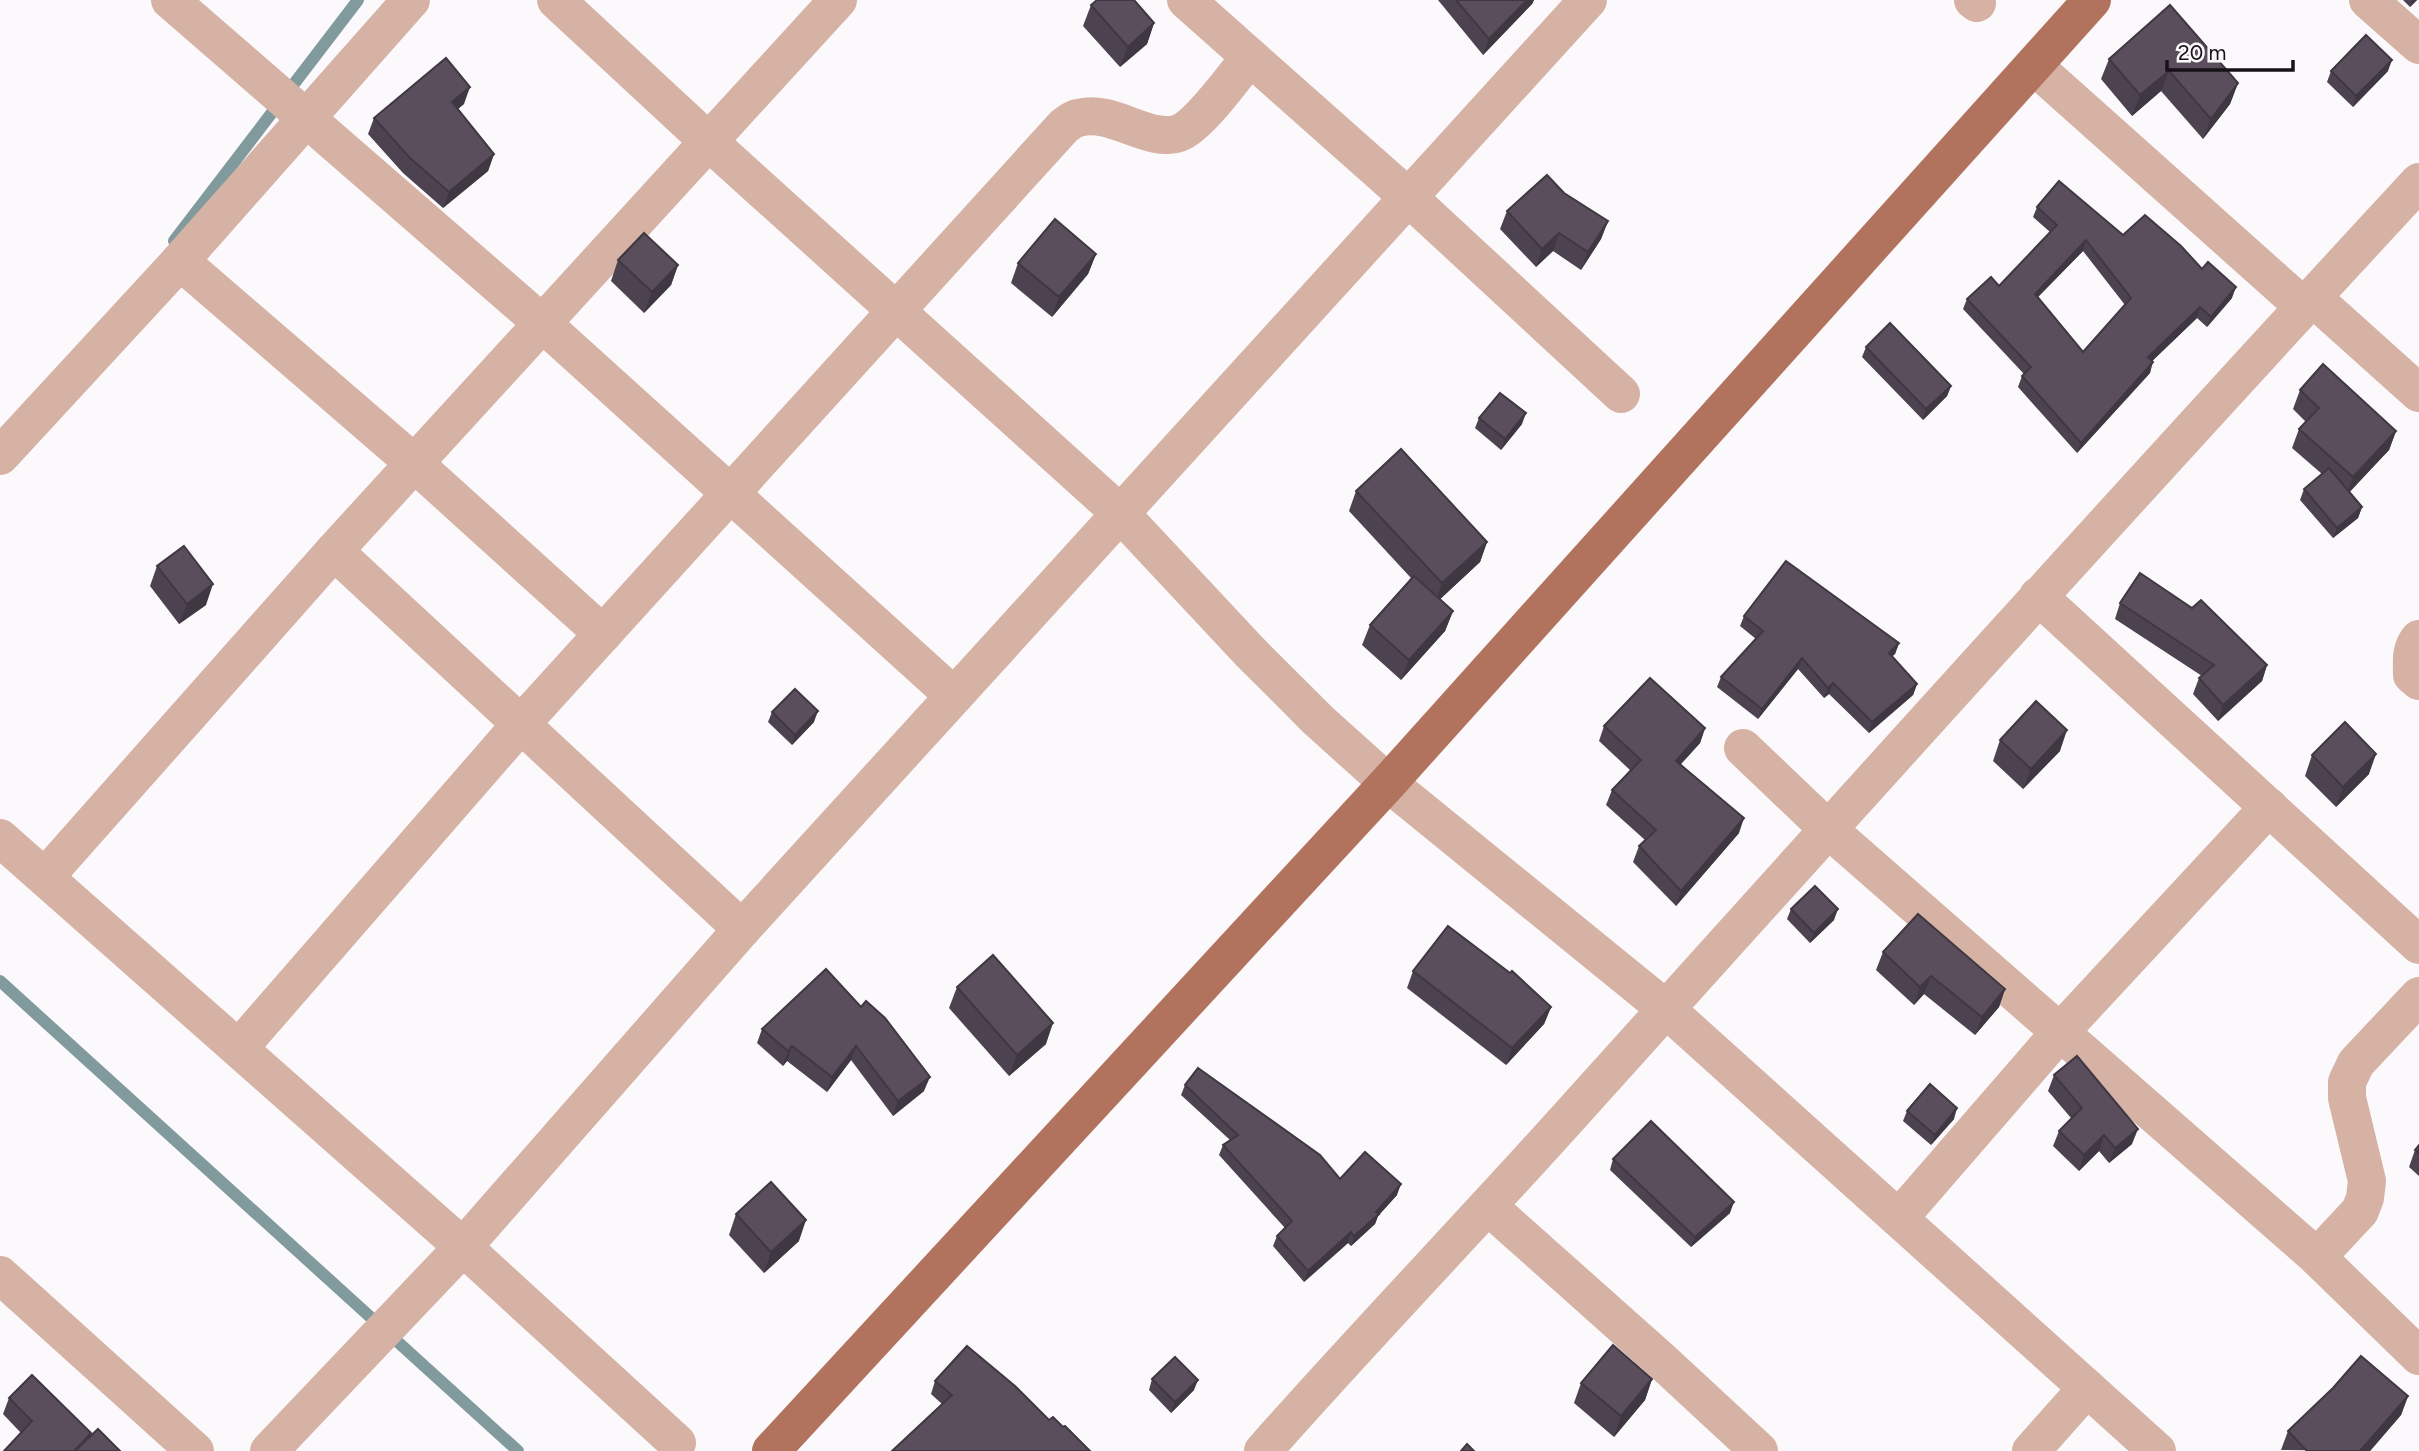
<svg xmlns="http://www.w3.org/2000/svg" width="2419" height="1451" viewBox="0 0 2419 1451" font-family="Figtree,sans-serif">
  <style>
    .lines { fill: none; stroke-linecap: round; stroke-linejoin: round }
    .stream { stroke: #819a9d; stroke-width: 12 }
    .minor { stroke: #d6b2a5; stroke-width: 38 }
    .major { stroke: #b2735e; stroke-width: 38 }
    .wall { fill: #4d4350; fill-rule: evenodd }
    .shaded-wall { fill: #3f3741 }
    .building { fill: #5a4e5d; stroke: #3f3741; stroke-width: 2; fill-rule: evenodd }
  </style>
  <rect width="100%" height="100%" fill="#fcf9fd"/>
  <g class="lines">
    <g class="stream">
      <polyline points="174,241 358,0"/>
      <polyline points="0,981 518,1451"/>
    </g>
    <g class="minor">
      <polyline points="170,0 542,323 954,696"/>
      <polyline points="556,0 708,141 1120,513 1250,652 1318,720 1388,783 1666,1009 2157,1451"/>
      <polyline points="1186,0 1408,197 1621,394"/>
      <polyline points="1973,0 1977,3"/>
      <polyline points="2368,0 2419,45"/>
      <polyline points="2034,66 2304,307"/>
      <polyline points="180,261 414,463 603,634"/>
      <polyline points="2312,297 2419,393"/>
      <polyline points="0,456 180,261 411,0"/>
      <polyline points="334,551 742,929"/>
      <polyline points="2038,596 2419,945"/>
      <path d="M 2419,639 C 2410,649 2412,663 2412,675 L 2419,681"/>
      <polyline points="1743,748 1829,830 2317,1257 2419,1356"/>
      <polyline points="0,838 463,1247 677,1443"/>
      <polyline points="45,877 334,551 838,0"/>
      <path d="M 239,1048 L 521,724 L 1064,126 C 1068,123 1073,119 1078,118 C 1112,108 1149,144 1179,133 C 1199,126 1235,75 1250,57"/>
      <polyline points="1488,1206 1663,1362 1759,1451"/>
      <polyline points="1899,1218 2061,1031 2269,807"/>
      <polyline points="2317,1257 2360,1211 2365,1198 2367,1181 2347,1098 2347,1082 2356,1063 2419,996"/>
      <polyline points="0,1275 195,1451"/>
      <polyline points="269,1451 463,1247 742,929 1588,0"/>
      <path d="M 1263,1451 C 1362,1339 1466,1231 1566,1120 C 1849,806 2132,492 2419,182"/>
      <polyline points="2031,1451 2087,1388"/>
    </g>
    <polyline class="major" points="771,1451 1388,783 2092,0"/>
  </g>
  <g class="wall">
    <polygon points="1438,0 1534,0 1532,4 1483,55"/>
    <polygon points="2403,0 2417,0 2410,7"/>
    <polygon points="1091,5 1154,23 1147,44 1120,67 1083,26"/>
    <polygon points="2109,59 2238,83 2230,104 2203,139 2161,91 2132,116 2101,79"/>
    <polygon points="2331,71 2388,71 2353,107 2327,82"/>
    <polygon points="464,104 458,109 494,154 488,171 443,208 403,173 368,134 374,118"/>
    <polygon points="1564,193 1608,221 1601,239 1581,270 1553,251 1536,267 1500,229 1507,211"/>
    <path d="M 2037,207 L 2123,235 L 2202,269 L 2232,298 L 2207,327 L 2197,318 L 2152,361 L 2150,373 L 2077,453 L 2018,387 L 2022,376 L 2024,374 L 1963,309 L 1967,299 L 1999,286 L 2050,232 L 2033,217 ZM 2083,251 L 2125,305 L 2083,352 L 2038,297 Z"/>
    <polygon points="1096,254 1088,274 1052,317 1011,283 1018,263"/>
    <polygon points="618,260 678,265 671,285 644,313 611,281"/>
    <polygon points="1866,347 1951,386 1947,396 1923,420 1862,357"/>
    <polygon points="2300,390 2396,431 2389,450 2349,492 2362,507 2358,518 2333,538 2300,500 2304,489 2322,474 2292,448 2299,429 2306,422 2293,409"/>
    <polygon points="1479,418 1522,424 1501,450 1475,428"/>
    <polygon points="1356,491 1487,542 1480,562 1440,599 1453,611 1445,631 1401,680 1362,645 1370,625 1411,578 1349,511"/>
    <polygon points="157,566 206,605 179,624 150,586"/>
    <polygon points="2120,603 2267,665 2262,681 2218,721 2193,694 2199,678 2202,676 2115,619"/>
    <polygon points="1744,616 1899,643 1895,654 1892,656 1917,684 1913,695 1869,733 1829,694 1824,698 1798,669 1758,719 1717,687 1721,677 1756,639 1740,626"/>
    <polygon points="772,712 814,722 792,745 768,722"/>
    <polygon points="1604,726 1705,728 1700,743 1681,764 1739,833 1676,906 1633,862 1639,846 1645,840 1606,805 1612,790 1630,770 1599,741"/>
    <polygon points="2000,740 2060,751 2023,789 1993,761"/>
    <polygon points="2312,755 2369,774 2336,807 2305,776"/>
    <polygon points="1791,909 1834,920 1810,943 1787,919"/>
    <polygon points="1883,952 2005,989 1999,1007 1975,1035 1924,994 1914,1005 1876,970"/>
    <polygon points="826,969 924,1091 893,1116 851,1060 827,1092 787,1061 783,1066 757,1043 762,1029"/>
    <polygon points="1413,971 1551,1007 1544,1024 1506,1065 1407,988"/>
    <polygon points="957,987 1046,1044 1009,1076 949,1008"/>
    <polygon points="2054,1075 2132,1144 2109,1163 2099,1151 2079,1171 2053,1146 2059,1131 2071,1118 2048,1091"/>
    <polygon points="1185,1085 1340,1179 1397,1195 1378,1216 1375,1224 1351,1246 1348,1243 1304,1282 1273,1246 1277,1236 1285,1228 1219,1155 1223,1145 1230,1140 1181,1095"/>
    <polygon points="1907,1111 1954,1119 1931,1145 1903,1121"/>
    <polygon points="2419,1145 2419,1176 2409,1167 2415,1150"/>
    <polygon points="1613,1159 1730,1213 1691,1247 1610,1170"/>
    <polygon points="736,1214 799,1241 764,1273 729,1235"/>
    <polygon points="1152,1379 1194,1390 1171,1413 1149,1390"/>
    <polygon points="1652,1379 1645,1400 1614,1437 1574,1403 1581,1383"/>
    <polygon points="935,1381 1049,1420 1063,1427 942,1404 931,1394"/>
    <polygon points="2408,1396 2401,1415 2370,1451 2281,1450 2288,1431"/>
    <polygon points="9,1398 91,1433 89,1438 21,1433 3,1414"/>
  </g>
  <g class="shaded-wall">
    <polygon points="1527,0 1534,0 1532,4 1483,55 1489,39"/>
    <polygon points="2412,0 2417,0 2410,7"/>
    <polygon points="1154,23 1147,44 1120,67 1128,47"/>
    <polygon points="2392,60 2388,71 2353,107 2356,96"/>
    <polygon points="2169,71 2161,91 2132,116 2140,95"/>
    <polygon points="2238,83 2230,104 2203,139 2211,119"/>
    <polygon points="470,87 464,104 446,118 452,102"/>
    <polygon points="494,154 488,171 443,208 449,192"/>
    <polygon points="1608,221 1601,239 1581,270 1588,252"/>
    <polygon points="1559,233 1553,251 1536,267 1542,249"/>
    <polygon points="2086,240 2083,251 2031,304 2035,294"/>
    <polygon points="1096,254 1088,274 1052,317 1059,297"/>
    <polygon points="678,265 671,285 644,313 652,292"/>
    <polygon points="2236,287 2232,298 2207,327 2211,317"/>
    <polygon points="2200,307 2197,318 2145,368 2148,357"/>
    <polygon points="2153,362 2150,373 2077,453 2081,443"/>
    <polygon points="1951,386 1947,396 1923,420 1926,409"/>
    <polygon points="1526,413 1522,424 1501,450 1505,439"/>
    <polygon points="2396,431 2389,450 2346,496 2353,477"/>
    <polygon points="2362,507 2358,518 2333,538 2337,528"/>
    <polygon points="1487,542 1480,562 1435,604 1442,583"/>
    <polygon points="213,584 206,605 179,624 187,604"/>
    <polygon points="1453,611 1445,631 1401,680 1409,660"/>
    <polygon points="1899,643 1895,654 1885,663 1889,653"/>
    <polygon points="1802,658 1798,669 1758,719 1762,709"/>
    <polygon points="2267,665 2262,681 2218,721 2223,705"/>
    <polygon points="1833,683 1829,694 1824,698 1828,688"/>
    <polygon points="1917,684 1913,695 1869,733 1872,722"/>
    <polygon points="818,711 814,722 792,745 795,735"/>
    <polygon points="1705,728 1700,743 1670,776 1676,761"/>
    <polygon points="2067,730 2060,751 2023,789 2031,769"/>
    <polygon points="2376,754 2369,774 2336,807 2343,787"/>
    <polygon points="1744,818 1739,833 1676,906 1681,891"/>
    <polygon points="1838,909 1834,920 1810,943 1814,933"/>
    <polygon points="1931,976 1924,994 1914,1005 1920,987"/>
    <polygon points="2005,989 1999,1007 1975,1035 1982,1017"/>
    <polygon points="1551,1007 1544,1024 1506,1065 1512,1048"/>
    <polygon points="1053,1023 1046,1044 1009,1076 1017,1055"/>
    <polygon points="792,1046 787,1061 783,1066 788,1051"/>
    <polygon points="856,1046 851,1060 827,1092 832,1077"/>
    <polygon points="930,1077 924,1091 893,1116 898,1101"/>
    <polygon points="1957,1108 1954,1119 1931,1145 1935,1135"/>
    <polygon points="2138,1129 2132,1144 2109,1163 2115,1148"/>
    <polygon points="2104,1135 2099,1151 2079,1171 2084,1155"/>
    <polygon points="1401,1184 1397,1195 1378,1216 1375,1224 1351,1246 1354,1236"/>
    <polygon points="1734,1202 1730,1213 1691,1247 1695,1237"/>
    <polygon points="806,1220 799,1241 764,1273 771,1252"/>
    <polygon points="1351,1232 1348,1243 1304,1282 1308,1271"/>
    <polygon points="1652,1379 1645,1400 1614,1437 1621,1416"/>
    <polygon points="1198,1380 1194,1390 1171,1413 1175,1402"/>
    <polygon points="2408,1396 2401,1415 2370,1451 2360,1451"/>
  </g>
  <g class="building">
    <polygon points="1097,0 1134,0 1154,23 1128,47 1091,5"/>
    <polygon points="1456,0 1527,0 1489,39"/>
    <polygon points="2170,5 2238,83 2211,119 2169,71 2140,95 2109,59"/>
    <polygon points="2366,35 2392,60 2356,96 2331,71"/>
    <polygon points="446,58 470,87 452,102 494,154 449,192 409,157 374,118"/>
    <polygon points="1547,175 1564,193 1608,221 1588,252 1559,233 1542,249 1507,211"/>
    <path d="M 2059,181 L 2123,235 L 2145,215 L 2181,246 L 2202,269 L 2208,262 L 2236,287 L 2211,317 L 2200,307 L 2148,357 L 2153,362 L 2081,443 L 2022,376 L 2031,367 L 1967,299 L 1991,277 L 1999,286 L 2057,225 L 2037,207 ZM 2086,240 L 2131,298 L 2083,352 L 2035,294 Z"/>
    <polygon points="1055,219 1096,254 1059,297 1018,263"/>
    <polygon points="644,233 678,265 652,292 618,260"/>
    <polygon points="1890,323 1951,386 1926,409 1866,347"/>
    <polygon points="2323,364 2396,431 2353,477 2299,429 2319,408 2300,390"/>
    <polygon points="1500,393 1526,413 1505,439 1479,418"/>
    <polygon points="1401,449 1487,542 1442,583 1356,491"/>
    <polygon points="2329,468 2362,507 2337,528 2304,489"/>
    <polygon points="184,546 213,584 187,604 157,566"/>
    <polygon points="1786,561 1899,643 1889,653 1917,684 1872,722 1833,683 1828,688 1802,658 1762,709 1721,677 1763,631 1744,616"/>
    <polygon points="2140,573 2192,608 2201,600 2267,665 2223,705 2199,678 2214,665 2120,603"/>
    <polygon points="1414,576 1453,611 1409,660 1370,625"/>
    <polygon points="1650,678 1705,728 1676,761 1744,818 1681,891 1639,846 1656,830 1612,790 1641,760 1604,726"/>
    <polygon points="795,689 818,711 795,735 772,712"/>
    <polygon points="2036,701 2067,730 2031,769 2000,740"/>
    <polygon points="2345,722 2376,754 2343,787 2312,755"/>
    <polygon points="1815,886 1838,909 1814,933 1791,909"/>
    <polygon points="1918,914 2005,989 1982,1017 1931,976 1920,987 1883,952"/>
    <polygon points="1448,926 1510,973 1512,971 1551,1007 1512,1048 1413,971"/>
    <polygon points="993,955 1053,1023 1017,1055 957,987"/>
    <polygon points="826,969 861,1007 866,1001 885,1018 930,1077 898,1101 856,1046 832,1077 792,1046 788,1051 762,1029"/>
    <polygon points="2077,1056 2138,1129 2115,1148 2104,1135 2084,1155 2059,1131 2082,1108 2054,1075"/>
    <polygon points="1198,1068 1320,1155 1340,1179 1365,1152 1401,1184 1376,1212 1379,1214 1354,1236 1351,1232 1308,1271 1277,1236 1292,1221 1223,1145 1238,1135 1185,1085"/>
    <polygon points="1930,1084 1957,1108 1935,1135 1907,1111"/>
    <polygon points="1651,1121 1734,1202 1695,1237 1613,1159"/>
    <polygon points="2419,1145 2419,1153 2415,1150"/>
    <polygon points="771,1182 806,1220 771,1252 736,1214"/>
    <polygon points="1613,1345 1652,1379 1621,1416 1581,1383"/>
    <polygon points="967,1346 1015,1386 1049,1420 1053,1417 1063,1427 1065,1426 1090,1451 892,1451 952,1395 935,1381"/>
    <polygon points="2361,1356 2408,1396 2360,1451 2307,1451 2288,1431 2333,1388"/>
    <polygon points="1175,1357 1198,1380 1175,1402 1152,1379"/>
    <polygon points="32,1375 91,1433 74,1451 4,1451 32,1421 9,1398"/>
    <polygon points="98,1429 120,1451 75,1451"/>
    <polygon points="1467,1444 1474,1451 1461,1451"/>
  </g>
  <path d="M2167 60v10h126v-10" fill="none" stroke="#171218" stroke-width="3.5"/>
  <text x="2178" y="60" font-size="21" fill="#171218" stroke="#fcf9fd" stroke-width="5" paint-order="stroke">20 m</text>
</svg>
